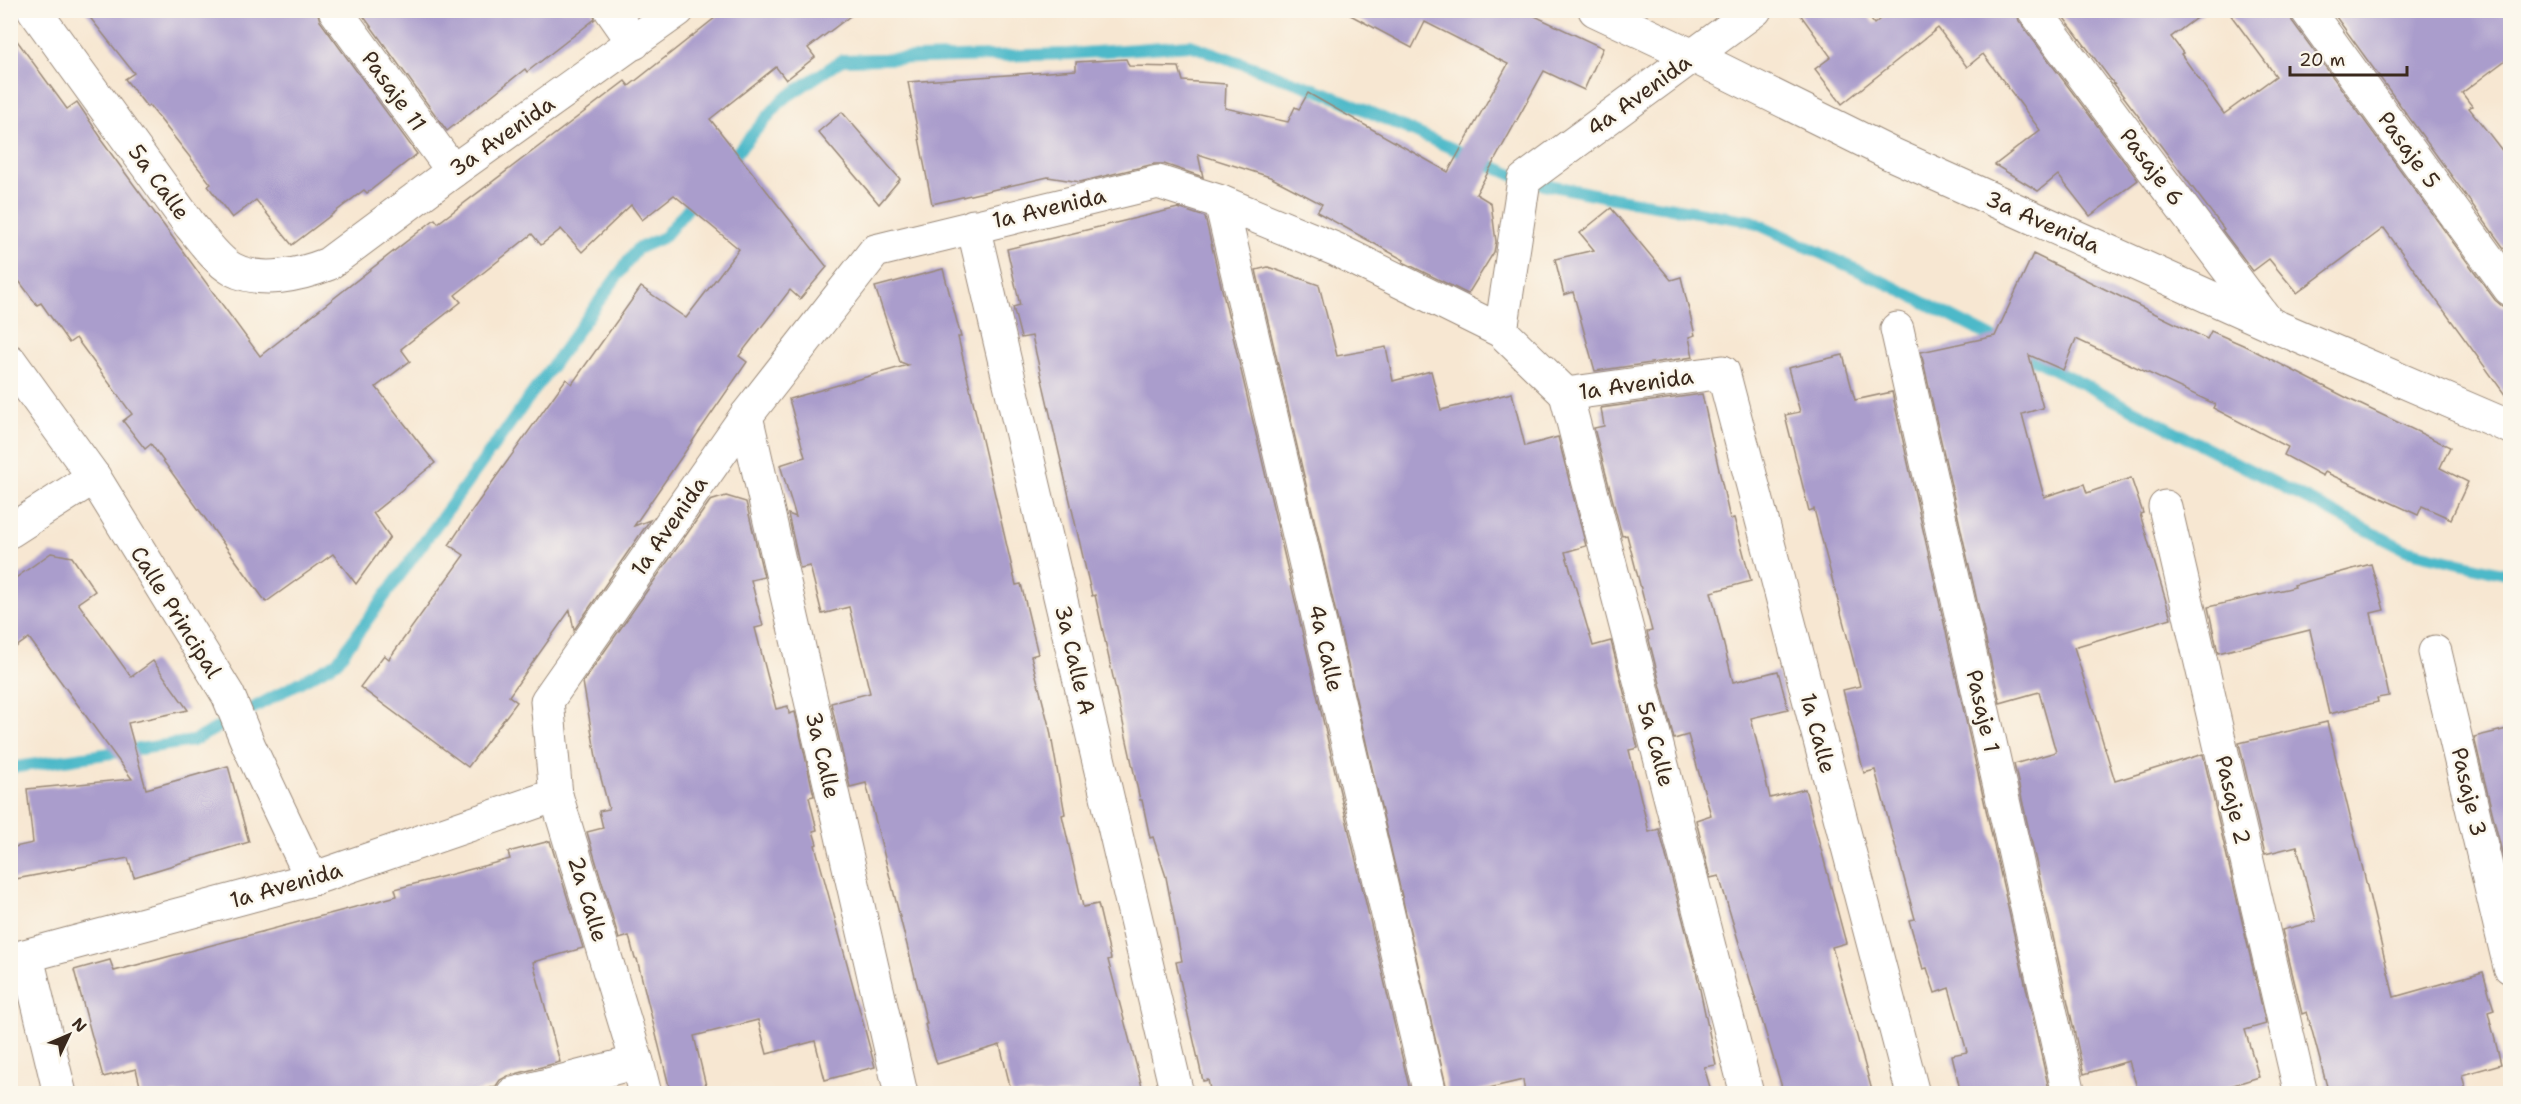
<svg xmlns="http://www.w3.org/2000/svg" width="2521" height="1104" viewBox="0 0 2521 1104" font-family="'Shantell Sans',sans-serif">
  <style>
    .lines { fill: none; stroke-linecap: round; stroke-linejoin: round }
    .stream { stroke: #4db9c9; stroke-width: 12 }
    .building { fill: #aa9dcc }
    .minor-casing { stroke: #998878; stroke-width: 35 }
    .minor { stroke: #fff; stroke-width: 33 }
    .labels { text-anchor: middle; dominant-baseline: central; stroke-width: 5; stroke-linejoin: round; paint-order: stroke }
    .street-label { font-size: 22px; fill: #3b2a1e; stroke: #fbf7ec }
  </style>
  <rect width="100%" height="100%" fill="#fbf7ec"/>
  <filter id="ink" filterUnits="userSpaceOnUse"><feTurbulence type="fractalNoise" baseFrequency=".0167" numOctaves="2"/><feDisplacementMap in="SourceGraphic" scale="12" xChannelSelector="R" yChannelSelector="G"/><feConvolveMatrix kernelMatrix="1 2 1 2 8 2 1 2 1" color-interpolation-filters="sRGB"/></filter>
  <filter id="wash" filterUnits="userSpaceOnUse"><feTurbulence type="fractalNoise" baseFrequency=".008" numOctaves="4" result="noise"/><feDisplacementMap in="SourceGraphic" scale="24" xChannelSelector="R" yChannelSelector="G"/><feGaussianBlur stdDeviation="1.35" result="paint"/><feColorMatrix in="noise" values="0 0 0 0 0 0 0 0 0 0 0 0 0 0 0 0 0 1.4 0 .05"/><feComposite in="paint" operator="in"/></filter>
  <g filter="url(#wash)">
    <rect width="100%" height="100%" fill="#f7e7d2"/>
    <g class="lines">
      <g class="stream">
        <polyline points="727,164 782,100 842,60 1069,54 1190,45 1328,94 1524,180 1613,198 1751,221 1892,286 2406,550 2510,575"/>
        <polyline points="10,768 193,741 337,662 637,249 664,237 699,195"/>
      </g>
    </g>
    <g id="blocks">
      <g class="building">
        <polygon points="84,10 317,10 320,21 417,154 367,193 364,190 292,245 256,200 232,218 208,186 211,184 149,105 147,107 125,79 134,73"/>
        <polygon points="359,10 592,10 595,19 527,72 525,69 447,131"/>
        <polygon points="725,10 858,10 808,48 815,57 786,80 776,67 710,119 827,267 800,299 790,290 739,356 747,362 634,526 650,520 574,630 570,610 509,696 517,702 468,767 360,687 384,655 389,659 464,555 449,545 471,512 566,379 572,384 641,287 686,318 739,249 674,195 642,220 631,205 582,252 561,229 541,245 532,234 455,295 461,302 401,349 410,361 376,387 435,463 373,513 390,537 356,584 333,554 266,602 151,444 145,449 123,421 132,414 76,338 69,343 41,303 37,305 10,269 10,31 67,109 77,102 102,139 101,140 260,356 435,219 438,223 625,81 629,86"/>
        <polygon points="1341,10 1522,10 1603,48 1584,90 1544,71 1476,194 1491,203 1496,242 1494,252 1468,294 1403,262 1404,260 1317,212 1322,204 1270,177 1198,154 1203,177 1164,164 1154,164 1080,182 1048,177 932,204 908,82 1076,70 1076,62 1126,59 1129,66 1179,67 1183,81 1226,84 1225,108 1288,122 1295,107 1299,109 1308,93 1448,172 1508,64 1425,22 1412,48"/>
        <polygon points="1797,10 1864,10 1874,24 1891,10 2016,10 2019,21 2138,180 2090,216 2058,175 2038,191 1995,165 2040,130 1983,54 1967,67 1938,28 1842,104 1815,69 1831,57"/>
        <polygon points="2058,10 2207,10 2171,37 2183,53 2181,54 2224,114 2276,76 2227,10 2289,10 2292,21 2495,300 2502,306 2511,307 2511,403 2384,228 2297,293 2269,259 2253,271 2222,230 2224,229"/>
        <polygon points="2331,10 2511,10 2511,56 2462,93 2472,106 2469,108 2511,162 2511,247 2506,251"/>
        <polygon points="842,112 900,179 879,204 818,132"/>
        <polygon points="1178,208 1205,217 1410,1091 1399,1094 1211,1094 1208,1080 1203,1081 1176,962 1182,961 1166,877 1153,837 1150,838 1142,800 1140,800 1095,595 1092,596 1032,336 1021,338 1013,307 1020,305 1007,249"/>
        <polygon points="1611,208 1671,280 1681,277 1695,335 1689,337 1693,357 1595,371 1573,292 1564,295 1555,259 1594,250 1580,233"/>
        <polygon points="2033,254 2207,339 2211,331 2243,345 2353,401 2450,447 2440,468 2468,482 2451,519 2422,506 2418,515 2325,472 2323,476 2284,455 2288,447 2213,408 2215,404 2076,339 2063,370 2029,355 2043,408 2022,414 2044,497 2084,484 2087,493 2131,478 2143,513 2140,514 2171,618 2074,647 2115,781 2203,754 2266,1024 2245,1030 2259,1077 2205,1094 2139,1094 2129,1061 2084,1074 2014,764 2056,752 2039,692 2000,703 1921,352 1995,336"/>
        <polygon points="1268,267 1319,285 1337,356 1386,347 1393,381 1431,371 1441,410 1512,393 1525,446 1558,437 1586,546 1565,552 1593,646 1611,641 1638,748 1629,750 1649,832 1659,829 1695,966 1716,1065 1704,1067 1712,1094 1525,1094 1523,1080 1464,1094 1448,1094 1256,270"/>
        <polygon points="943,269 961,337 958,337 1016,585 1021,584 1038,654 1031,656 1050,730 1065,814 1062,815 1083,907 1098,904 1111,959 1108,960 1144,1094 1012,1094 1000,1045 937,1064 927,1032 925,1024 927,1024 866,783 850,787 831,703 870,693 849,607 822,614 810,566 800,568 788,514 796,517 780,465 805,457 789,399 908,365 900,362 875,287"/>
        <polygon points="1843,355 1855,400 1892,392 2050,1094 1961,1094 1952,1055 1967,1052 1949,988 1935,993 1927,968 1923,969 1909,920 1915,919 1875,770 1864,773 1843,690 1860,686 1814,509 1809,511 1785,415 1800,412 1788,368"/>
        <polygon points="1702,394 1730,519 1734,518 1751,581 1711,592 1733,682 1778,671 1788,709 1751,718 1770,798 1805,789 1846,943 1832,947 1873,1094 1784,1094 1719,876 1710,878 1696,820 1711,815 1688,735 1674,739 1647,632 1652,631 1627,535 1622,536 1594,428 1604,426 1601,408"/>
        <polygon points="726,496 746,502 764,577 751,580 763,626 755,628 776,709 788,706 789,714 795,712 814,796 809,797 817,830 813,831 817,844 815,845 875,1067 825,1080 815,1041 767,1054 758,1020 694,1036 708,1094 671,1094 637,959 635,959 629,936 619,939 587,832 603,828 599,811 609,809 597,763 583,682 710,501"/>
        <polygon points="51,553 72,557 95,591 78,603 131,677 153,661 188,710 128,723 146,789 228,766 249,842 134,877 128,858 10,880 10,848 33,843 27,789 132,779 29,638 10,651 10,582"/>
        <polygon points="2371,564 2384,610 2371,613 2389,696 2377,698 2378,702 2329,714 2310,630 2218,653 2208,607 2295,587 2294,585"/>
        <polygon points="2327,722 2394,997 2483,972 2494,1010 2488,1012 2501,1064 2462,1075 2467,1094 2329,1094 2307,1012 2302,1014 2282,930 2316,921 2297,846 2265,854 2239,743"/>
        <polygon points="2511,728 2511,856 2503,857 2474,737"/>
        <polygon points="550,841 583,948 533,962 560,1062 508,1076 500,1080 496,1086 469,1094 142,1094 136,1069 103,1077 74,970 110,960 114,971 397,896 395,889 510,859 508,852"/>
      </g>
    </g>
  </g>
  <g filter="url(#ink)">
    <use href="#blocks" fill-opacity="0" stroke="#998878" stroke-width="1.5"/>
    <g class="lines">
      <defs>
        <g id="minor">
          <path d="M 34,10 L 190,225 C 202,239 216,260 232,269 C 261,284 300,275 328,264 L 453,171 L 678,10"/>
          <polyline points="335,10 453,171"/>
          <polyline points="611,10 634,43"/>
          <polyline points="1595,10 1693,56 1889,153 2270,324 2510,427"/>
          <polyline points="2034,10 2267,321"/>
          <polyline points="2307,10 2510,289"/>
          <polyline points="1221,202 1430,1094"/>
          <polyline points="973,226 1177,1094"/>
          <polyline points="1897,329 2069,1094"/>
          <polyline points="1501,331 1524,180 1755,10"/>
          <polyline points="10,361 94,477 228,695 249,746 312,879"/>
          <polyline points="1566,394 1723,372 1913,1094"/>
          <polyline points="1566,394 1747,1094"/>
          <polyline points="746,416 901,1094"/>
          <polyline points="2165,507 2301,1094"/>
          <polyline points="10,531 94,477"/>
          <polyline points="2435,652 2510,967"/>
          <polyline points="27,957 60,1094"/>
          <polyline points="10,960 312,879 556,795"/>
          <polyline points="513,1094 637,1062"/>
          <polyline points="645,1094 637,1062 556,795 547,701 746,416 875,251 1158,182 1221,202 1335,249 1501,331 1566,394"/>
        </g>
      </defs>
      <use href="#minor" class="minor-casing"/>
      <use href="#minor" class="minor"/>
    </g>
  </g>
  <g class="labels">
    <g class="street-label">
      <text transform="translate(394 91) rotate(54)">Pasaje 11</text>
      <text transform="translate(1639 95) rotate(-36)">4a Avenida</text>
      <text transform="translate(502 136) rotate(-35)">3a Avenida</text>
      <text transform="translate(2409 150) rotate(54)">Pasaje 5</text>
      <text transform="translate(2152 167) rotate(53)">Pasaje 6</text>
      <text transform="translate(159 182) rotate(54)">5a Calle</text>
      <text transform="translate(1049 208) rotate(-13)">1a Avenida</text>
      <text transform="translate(2043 222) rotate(24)">3a Avenida</text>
      <text transform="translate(1636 384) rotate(-8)">1a Avenida</text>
      <text transform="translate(669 526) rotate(-55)">1a Avenida</text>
      <text transform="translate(176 612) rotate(58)">Calle Principal</text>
      <text transform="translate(1326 648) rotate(77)">4a Calle</text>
      <text transform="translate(1075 660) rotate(77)">3a Calle A</text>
      <text transform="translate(1983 711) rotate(77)">Pasaje 1</text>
      <text transform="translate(1818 733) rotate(75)">1a Calle</text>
      <text transform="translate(1656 744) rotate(75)">5a Calle</text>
      <text transform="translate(823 755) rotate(77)">3a Calle</text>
      <text transform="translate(2469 792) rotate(77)">Pasaje 3</text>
      <text transform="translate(2233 800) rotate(77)">Pasaje 2</text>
      <text transform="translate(286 885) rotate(-16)">1a Avenida</text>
      <text transform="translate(588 899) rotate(73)">2a Calle</text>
    </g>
  </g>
  <rect width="2521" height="1104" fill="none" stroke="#fbf7ec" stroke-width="36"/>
  <g transform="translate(69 1035) rotate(46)" stroke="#fbf7ec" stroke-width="4.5" paint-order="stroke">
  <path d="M0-4.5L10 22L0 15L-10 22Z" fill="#3b2a1e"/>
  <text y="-9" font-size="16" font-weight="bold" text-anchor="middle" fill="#3b2a1e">N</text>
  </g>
  <path d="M2290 66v9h117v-9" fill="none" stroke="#3b2a1e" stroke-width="3"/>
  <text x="2299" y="66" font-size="18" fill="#3b2a1e" stroke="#fbf7ec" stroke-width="4.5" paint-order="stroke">20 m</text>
</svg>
